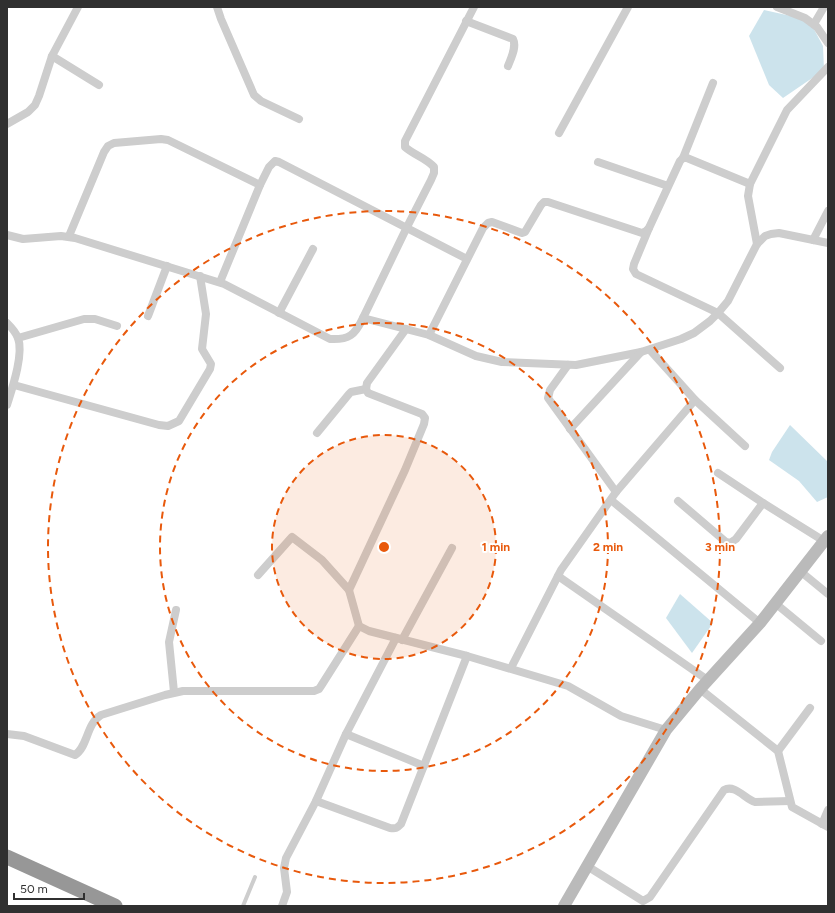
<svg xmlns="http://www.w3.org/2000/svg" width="835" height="913" viewBox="0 0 835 913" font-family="Figtree,sans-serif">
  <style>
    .water { fill: #cce3ec }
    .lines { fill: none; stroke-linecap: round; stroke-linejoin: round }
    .lane { stroke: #cdcdcd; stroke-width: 4 }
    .street { stroke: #cdcdcd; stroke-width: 8 }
    .secondary { stroke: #bababa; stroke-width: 12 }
    .highway { stroke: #979797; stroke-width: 15 }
    .ring { fill: none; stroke: #e8590c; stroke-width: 2; stroke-dasharray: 7 5 }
    .centre { fill: #e8590c; stroke: #fff; stroke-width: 2 }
    .ring-label { font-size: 12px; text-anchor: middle; font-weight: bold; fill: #e8590c; stroke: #fff; stroke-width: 4; stroke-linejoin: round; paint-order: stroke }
  </style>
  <rect width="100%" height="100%" fill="#fff"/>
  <g class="water">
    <polygon points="764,10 809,20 823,46 824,70 783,98 769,85 749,36"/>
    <polygon points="790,425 828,462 828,497 817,502 799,481 769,460 772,452"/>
    <polygon points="680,594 713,623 692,653 666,618"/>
  </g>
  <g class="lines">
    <polyline class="lane" points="243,906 255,877"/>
    <g class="street">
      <polyline points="217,7 221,19 254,95 261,101 299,119"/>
      <polyline points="777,7 805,18 817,27 828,43"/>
      <path d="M 466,21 L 513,39 C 517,47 511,58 508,66"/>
      <polyline points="814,24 824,7"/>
      <polyline points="52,56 99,85"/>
      <polyline points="7,124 28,112 35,105 39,96 52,56 78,7"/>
      <polyline points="559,133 628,7"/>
      <polyline points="683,158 713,83"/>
      <polyline points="598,162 668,186"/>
      <polyline points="649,228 634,264 633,269 636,274 718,313 780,368"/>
      <path d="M 7,235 L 23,239 L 61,236 L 75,238 L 224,284 L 330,339 C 349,340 355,335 363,318 L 407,227 L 431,180 L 434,173 L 434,167 C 426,158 414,155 405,147 L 405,141 L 474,7"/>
      <polyline points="69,236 104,152 108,146 114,143 161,139 168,140 260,185"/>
      <polyline points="813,240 828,211"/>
      <polyline points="757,244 748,196 750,184 787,110 828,67"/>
      <polyline points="220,282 260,185 269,167 275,161 279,162 467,259"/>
      <polyline points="279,313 313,249"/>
      <polyline points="148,316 167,266"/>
      <polyline points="363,318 429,335 476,356 502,362 576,365 641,352 681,339 694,333 710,321 718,313 728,301 757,244 765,236 771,234 779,233 828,243"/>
      <path d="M 7,323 C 11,327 16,333 18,338 C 24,354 12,389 7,405"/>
      <polyline points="429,335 483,228 488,223 492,222 522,233 525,232 541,205 544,202 548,202 642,233 646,231 649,228 680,161 683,158 687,158 750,184"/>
      <polyline points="18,338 84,319 95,319 117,326"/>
      <polyline points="650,350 695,400 745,446"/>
      <polyline points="568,365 550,390 548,398 616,492"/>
      <polyline points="14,385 159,425 168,426 179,421 210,369 211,364 202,349 206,314 200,276"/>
      <polyline points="570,429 641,352"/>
      <polyline points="317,433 349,394 351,392 366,389"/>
      <polyline points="718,473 763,503 824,541"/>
      <polyline points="611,500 760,623"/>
      <polyline points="678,501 726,542 730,543 736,539 763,503"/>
      <polyline points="800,571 828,594"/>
      <polyline points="258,575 292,537 322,560 349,590 359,626 369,631 467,656 568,686 621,716 666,730"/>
      <polyline points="558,576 709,681"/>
      <polyline points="349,590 405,470 424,424 425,418 422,414 368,393 366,389 367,383 406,329"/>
      <polyline points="775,603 821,641"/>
      <polyline points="402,640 452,548"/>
      <polyline points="511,668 561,570 616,492 695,400"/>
      <polyline points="700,689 778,751 792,807 828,827"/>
      <polyline points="174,692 169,642 176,610"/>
      <path d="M 7,734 L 24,736 L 75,755 C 88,747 86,724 101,715 L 165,695 L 183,691 L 314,691 L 319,689 L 321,686 L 359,626"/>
      <polyline points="346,734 424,766"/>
      <polyline points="778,751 810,708"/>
      <path d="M 316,801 L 390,828 C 396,829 397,828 401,824 L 467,656"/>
      <polyline points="822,824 828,810"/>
      <path d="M 587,866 L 643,901 L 650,897 L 724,790 C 735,784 745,799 755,802 L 790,801"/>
      <polyline points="282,906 287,892 284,868 286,858 316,801 346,734 396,638"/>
    </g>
    <polyline class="secondary" points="564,906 666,730 700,689 760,623 828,536"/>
    <polyline class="highway" points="7,857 115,906"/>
  </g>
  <circle cx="384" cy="547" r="112" fill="#e8590c" fill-opacity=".12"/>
  <g class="ring">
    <circle cx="384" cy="547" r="112"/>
    <circle cx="384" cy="547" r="224"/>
    <circle cx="384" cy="547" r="336"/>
  </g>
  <circle cx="384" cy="547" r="6" class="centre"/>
  <g class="ring-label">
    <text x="496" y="551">1 min</text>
    <text x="608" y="551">2 min</text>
    <text x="720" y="551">3 min</text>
  </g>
  <rect width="835" height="913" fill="none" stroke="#303030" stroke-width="16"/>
  <path d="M14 893v6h70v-6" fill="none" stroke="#303030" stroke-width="2"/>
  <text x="20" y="893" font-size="12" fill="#303030" stroke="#ffffff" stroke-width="3" paint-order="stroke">50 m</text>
</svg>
